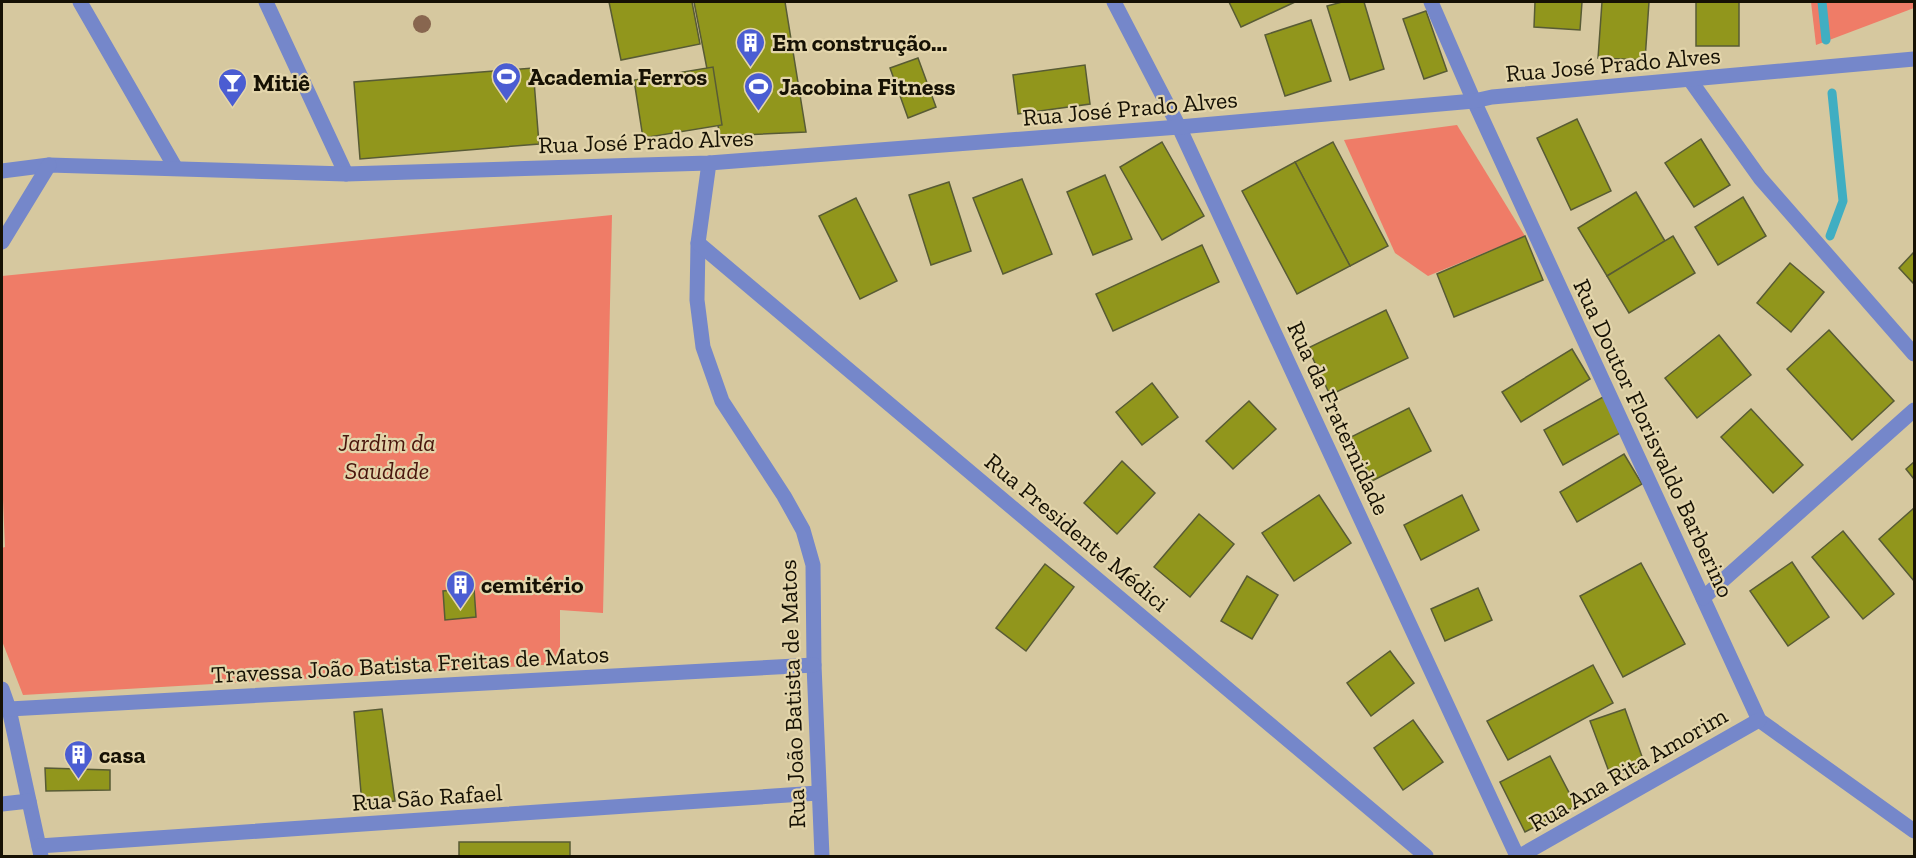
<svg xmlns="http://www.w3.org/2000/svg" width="1916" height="858" viewBox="0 0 1916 858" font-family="'Zilla Slab',serif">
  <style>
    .green { fill: #ef7c67 }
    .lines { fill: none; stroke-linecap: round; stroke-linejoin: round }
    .stream { stroke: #40aec2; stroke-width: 9 }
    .building { fill: #91961c; stroke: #585b35; stroke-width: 1.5 }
    .street { stroke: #7587ca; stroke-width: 15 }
    .tree { fill: #88664f }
    .labels { text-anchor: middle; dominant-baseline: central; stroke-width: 4.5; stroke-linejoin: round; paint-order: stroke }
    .poi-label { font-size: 24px; font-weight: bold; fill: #161104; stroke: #e3d5ab; text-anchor: start }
    .street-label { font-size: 24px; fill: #161104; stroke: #e3d5ab }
    .park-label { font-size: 24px; font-style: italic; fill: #49160d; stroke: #e3d5ab }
  </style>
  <rect width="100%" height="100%" fill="#d6c89f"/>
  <g class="green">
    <polygon points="1811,2 1914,2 1914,8 1816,45"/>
    <polygon points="1457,125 1525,236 1428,276 1395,253 1344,140"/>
    <polygon points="612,215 603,613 560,610 560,664 23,695 2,641 2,548 5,547 2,476 2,276"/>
  </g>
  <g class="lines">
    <g class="stream">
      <polyline points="1822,2 1826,40"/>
      <polyline points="1830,236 1843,201 1832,93"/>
    </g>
  </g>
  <g class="building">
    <polygon points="609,2 692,2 700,44 621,60"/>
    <polygon points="694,2 785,2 806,132 720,136"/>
    <polygon points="1229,2 1295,2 1241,27"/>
    <polygon points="1342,2 1364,2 1384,69 1350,80 1327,6"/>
    <polygon points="1535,2 1582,2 1580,30 1534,27"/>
    <polygon points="1602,2 1649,2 1645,60 1598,58"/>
    <rect x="1696" y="2" width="43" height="44"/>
    <polygon points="1426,11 1447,71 1424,79 1403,19"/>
    <polygon points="1311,20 1331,81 1285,96 1265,35"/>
    <polygon points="918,58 936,107 908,118 890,68"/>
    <polygon points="1085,65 1090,104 1018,114 1013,75"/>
    <polygon points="713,67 722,125 643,138 634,80"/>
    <polygon points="533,68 539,144 360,159 354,82"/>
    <polygon points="1577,119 1611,191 1571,210 1537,138"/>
    <polygon points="1701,139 1730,185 1694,207 1665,163"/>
    <polygon points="1162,142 1204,216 1162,240 1120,167"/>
    <polygon points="1333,142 1388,246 1350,266 1295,162"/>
    <polygon points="1295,162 1350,266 1297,294 1242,191"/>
    <polygon points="1105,175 1132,239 1093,255 1067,192"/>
    <polygon points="1022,179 1052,254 1003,274 973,198"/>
    <polygon points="949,182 971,251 931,265 909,195"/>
    <polygon points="1636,192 1665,241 1607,276 1578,228"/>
    <polygon points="1743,197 1766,236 1718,265 1695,227"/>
    <polygon points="856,198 897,281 860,299 819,216"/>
    <polygon points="1525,236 1543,280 1454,317 1437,274"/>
    <polygon points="1673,236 1695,273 1629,313 1607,276"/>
    <polygon points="1202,245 1219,282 1113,331 1096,294"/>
    <polygon points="1914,252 1914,284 1899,268"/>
    <polygon points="1790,263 1824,292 1791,332 1757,303"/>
    <polygon points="1386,310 1408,358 1330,395 1308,348"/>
    <polygon points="1829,330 1894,401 1852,440 1787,369"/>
    <polygon points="1719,335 1751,375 1697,418 1665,378"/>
    <polygon points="1572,349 1590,379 1521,422 1502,392"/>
    <polygon points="1152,383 1178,417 1142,445 1116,412"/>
    <polygon points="1603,397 1622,432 1563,465 1544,430"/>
    <polygon points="1249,401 1276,429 1233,469 1206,441"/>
    <polygon points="1409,408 1431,451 1372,481 1351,437"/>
    <polygon points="1751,409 1803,465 1773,493 1721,437"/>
    <polygon points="1624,454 1642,484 1577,522 1560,492"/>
    <polygon points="1122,461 1155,493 1117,534 1084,503"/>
    <polygon points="1914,462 1914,479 1906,469"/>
    <polygon points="1319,495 1351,543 1294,581 1262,533"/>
    <polygon points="1462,495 1479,530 1421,560 1404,525"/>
    <polygon points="1914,508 1914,581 1879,539"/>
    <polygon points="1199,514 1234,544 1190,597 1154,567"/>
    <polygon points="1843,531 1894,594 1863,619 1812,557"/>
    <polygon points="1792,562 1829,617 1788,646 1750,591"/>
    <polygon points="1641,563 1685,644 1623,677 1580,596"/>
    <polygon points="1045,564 1074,587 1026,651 996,628"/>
    <polygon points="1247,576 1278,595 1252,639 1221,621"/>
    <polygon points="474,588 476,617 445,620 443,591"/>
    <polygon points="1478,588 1492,620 1445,641 1431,609"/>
    <polygon points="1390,651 1414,683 1371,716 1347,683"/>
    <polygon points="1593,665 1613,703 1508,760 1487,721"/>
    <polygon points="382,709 395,801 362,804 354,712"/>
    <polygon points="1625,709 1645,765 1611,777 1590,721"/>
    <polygon points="1413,720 1443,762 1403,790 1374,748"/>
    <polygon points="1550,756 1576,806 1525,832 1500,782"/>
    <polygon points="45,768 110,770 110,790 46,791"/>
    <rect x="459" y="842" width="111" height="14"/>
  </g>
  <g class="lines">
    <g class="street">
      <polyline points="80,2 175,167"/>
      <polyline points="266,2 346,174"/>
      <polyline points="1114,2 1179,127 1517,856"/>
      <polyline points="1431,2 1474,101 1759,720 1914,831"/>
      <polyline points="1690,80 1760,178 1914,354"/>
      <polyline points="709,163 698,243 697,300 703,347 722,401 784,496 803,530 813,565 814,665 822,856"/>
      <polyline points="2,171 49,165 346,174 709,163 1179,127 1474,101 1492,97 1914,59"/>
      <polyline points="2,242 49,165"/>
      <polyline points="698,243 1426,856"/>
      <polyline points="1703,598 1914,410"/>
      <polyline points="2,689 9,709 41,856"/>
      <polyline points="9,709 814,665"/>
      <polyline points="2,804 29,801"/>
      <polyline points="39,846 818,793"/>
      <polyline points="1520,856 1759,720"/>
    </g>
  </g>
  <circle class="tree" cx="422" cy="24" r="9"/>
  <defs>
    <symbol id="building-pin" viewBox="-11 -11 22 30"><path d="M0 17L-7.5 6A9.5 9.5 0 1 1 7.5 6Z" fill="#4b5dd2" stroke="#e3d5ab"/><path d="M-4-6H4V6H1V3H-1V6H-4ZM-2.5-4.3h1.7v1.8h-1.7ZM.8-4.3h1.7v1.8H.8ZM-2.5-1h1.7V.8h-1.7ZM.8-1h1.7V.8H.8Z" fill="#fff"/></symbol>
    <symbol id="stadium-pin" viewBox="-11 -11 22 30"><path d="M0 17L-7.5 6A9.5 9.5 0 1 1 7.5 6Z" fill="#4b5dd2" stroke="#e3d5ab"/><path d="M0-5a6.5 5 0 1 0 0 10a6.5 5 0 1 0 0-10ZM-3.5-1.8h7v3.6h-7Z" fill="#fff"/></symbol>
    <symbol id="bar-pin" viewBox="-11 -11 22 30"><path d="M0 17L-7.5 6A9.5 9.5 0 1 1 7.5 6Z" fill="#4b5dd2" stroke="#e3d5ab"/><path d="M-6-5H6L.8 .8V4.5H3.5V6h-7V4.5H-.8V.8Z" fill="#fff"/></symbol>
  </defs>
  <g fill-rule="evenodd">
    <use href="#building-pin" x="734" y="26" width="33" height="45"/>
    <use href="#stadium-pin" x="490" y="60" width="33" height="45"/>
    <use href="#bar-pin" x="216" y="66" width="33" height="45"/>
    <use href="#stadium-pin" x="742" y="70" width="33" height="45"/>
    <use href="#building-pin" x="444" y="568" width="33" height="45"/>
    <use href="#building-pin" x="62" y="738" width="33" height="45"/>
  </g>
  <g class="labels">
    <g class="poi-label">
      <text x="772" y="42">Em construção...</text>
      <text x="528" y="76">Academia Ferros</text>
      <text x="253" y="82">Mitiê</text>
      <text x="779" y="86">Jacobina Fitness</text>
      <text x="481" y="584">cemitério</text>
      <text x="99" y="754">casa</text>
    </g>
    <g class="street-label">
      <text transform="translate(1613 64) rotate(-5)">Rua José Prado Alves</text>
      <text transform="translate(1130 108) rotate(-5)">Rua José Prado Alves</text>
      <text transform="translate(646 141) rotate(-2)">Rua José Prado Alves</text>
      <text transform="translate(1339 418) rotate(65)">Rua da Fraternidade</text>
      <text transform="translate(1654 438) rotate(65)">Rua Doutor Florisvaldo Barberino</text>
      <text transform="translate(1077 532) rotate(40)">Rua Presidente Médici</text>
      <text transform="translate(410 664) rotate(-3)">Travessa João Batista Freitas de Matos</text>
      <text transform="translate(792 694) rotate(-92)">Rua João Batista de Matos</text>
      <text transform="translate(1628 769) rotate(-30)">Rua Ana Rita Amorim</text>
      <text transform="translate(427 797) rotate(-4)">Rua São Rafael</text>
    </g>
    <g class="park-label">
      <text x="387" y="442">Jardim da<tspan x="387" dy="28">Saudade</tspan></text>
    </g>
  </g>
  <rect width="1916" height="858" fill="none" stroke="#161104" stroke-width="6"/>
</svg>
